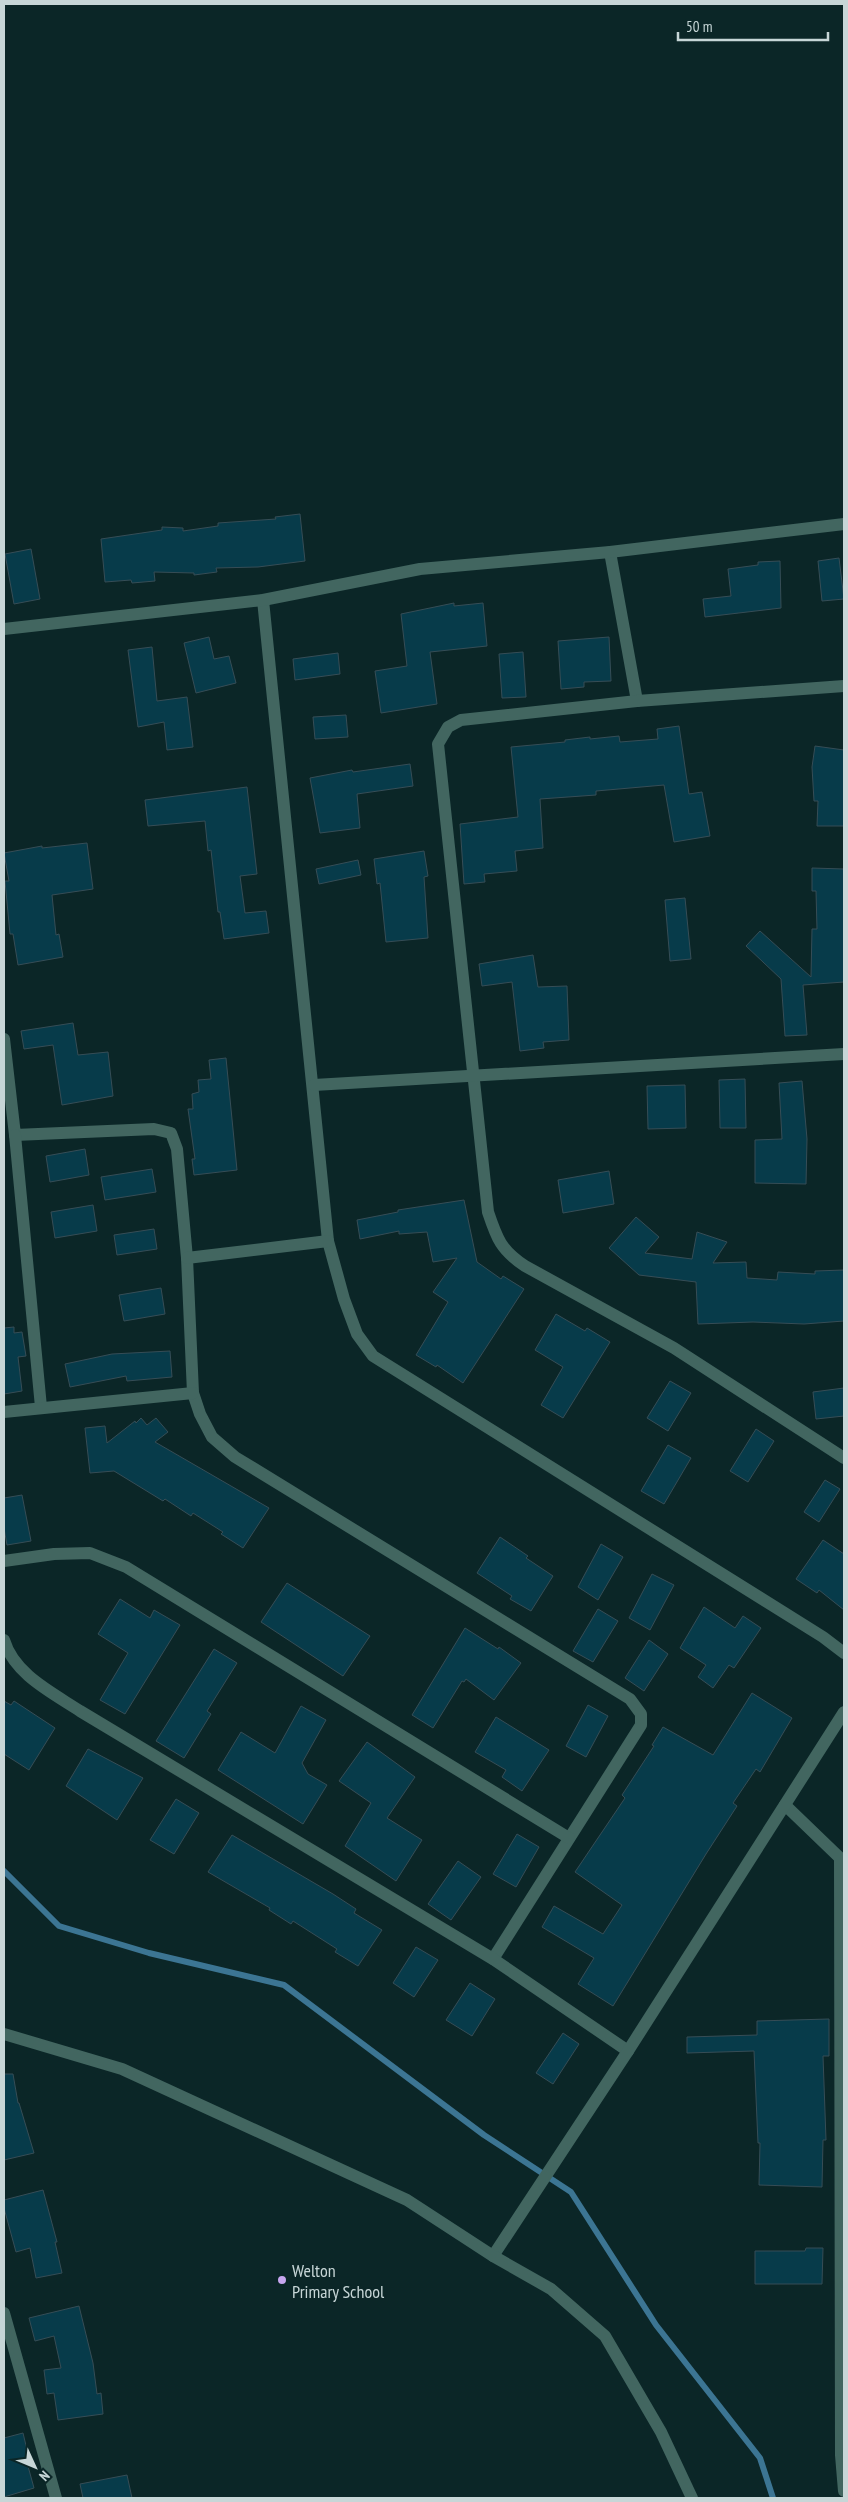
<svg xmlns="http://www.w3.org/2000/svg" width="848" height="2502" viewBox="0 0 848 2502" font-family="'PT Sans Narrow',sans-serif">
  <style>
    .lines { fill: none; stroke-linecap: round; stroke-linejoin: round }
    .stream { stroke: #3c7593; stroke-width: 6 }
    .building { fill: #073b4a; stroke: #364d56 }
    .minor { stroke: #426660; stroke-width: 12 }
    .tertiary { stroke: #426660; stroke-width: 12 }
    .poi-dot { fill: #c7a6ef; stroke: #0b2627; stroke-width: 2 }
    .labels { text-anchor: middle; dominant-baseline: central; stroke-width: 4; stroke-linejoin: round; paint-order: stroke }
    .poi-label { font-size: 18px; fill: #c7d6d7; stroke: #0b2627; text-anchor: start }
  </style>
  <rect width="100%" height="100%" fill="#0b2627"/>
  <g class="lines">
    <polyline class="stream" points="4,1871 59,1926 149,1953 284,1985 484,2135 571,2192 656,2325 760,2458 773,2498"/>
  </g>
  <g class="building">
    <polygon points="300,514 305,561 258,567 216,568 217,572 194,575 194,573 154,572 155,581 132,583 131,580 105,582 101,539 162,530 162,527 183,528 183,531 218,526 218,523 276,519 275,517"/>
    <polygon points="31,549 40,599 14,604 5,554"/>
    <polygon points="839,558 844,599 822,601 818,561"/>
    <polygon points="780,561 781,608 705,617 703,599 731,596 728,569 758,565 758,562"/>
    <polygon points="454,603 454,606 483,603 487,646 430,652 437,704 381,713 375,671 407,666 401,614"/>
    <polygon points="209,637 214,659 229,656 236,683 196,693 184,643"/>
    <polygon points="609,637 611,681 584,682 584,687 561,689 558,641"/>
    <polygon points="152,647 157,701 187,697 193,747 167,750 164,722 138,727 128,650"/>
    <polygon points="523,652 526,697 502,698 499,654"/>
    <polygon points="338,653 340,674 295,680 293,659"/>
    <polygon points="346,715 348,737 315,739 313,717"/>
    <polygon points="679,726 689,794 702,792 710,836 674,842 664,785 596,791 596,795 540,799 543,848 515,851 517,871 484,874 485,882 464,884 460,824 518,817 511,747 565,742 565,740 590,737 590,739 619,736 620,742 658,739 657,729"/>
    <polygon points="815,746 844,750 844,826 817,826 818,801 814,801 812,767"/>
    <polygon points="410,764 413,786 357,794 360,828 320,833 310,778 352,770 353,772"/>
    <polygon points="247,787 257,874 240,876 245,913 266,911 269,933 224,939 220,912 218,912 211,850 208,851 205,821 148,826 145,800"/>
    <polygon points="87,843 93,889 52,895 56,935 59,934 63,957 18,965 13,934 10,934 5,881 9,881 4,853 42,846 42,848"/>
    <polygon points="424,851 428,876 424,877 428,938 386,942 380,883 377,884 374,859"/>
    <polygon points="358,860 361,875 319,884 316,869"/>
    <polygon points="812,868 844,869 844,982 803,985 807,1035 785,1036 781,979 746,946 760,931 811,977 812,929 817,929 816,891 812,891"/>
    <polygon points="685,898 691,959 670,961 665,900"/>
    <polygon points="533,955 538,987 567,986 569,1040 543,1042 544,1048 520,1051 512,982 482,986 479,964"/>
    <polygon points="73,1023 78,1055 108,1052 113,1096 62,1105 53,1045 24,1049 21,1031"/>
    <polygon points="226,1058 237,1170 194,1175 192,1159 195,1159 188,1109 193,1109 192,1094 199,1092 198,1080 211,1079 209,1060"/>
    <polygon points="745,1079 746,1128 720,1128 719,1080"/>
    <polygon points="802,1081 807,1139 806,1184 755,1183 755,1140 782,1139 779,1083"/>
    <polygon points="685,1085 686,1128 648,1129 647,1086"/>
    <polygon points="85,1149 89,1175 50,1182 46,1156"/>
    <polygon points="152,1169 156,1192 105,1200 101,1177"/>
    <polygon points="609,1171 614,1204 563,1213 558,1180"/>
    <polygon points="464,1200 477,1262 501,1279 503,1276 524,1289 463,1383 437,1365 436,1367 416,1355 448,1302 433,1292 457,1258 433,1262 427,1232 399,1234 399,1231 360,1239 357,1220 398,1212 398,1210"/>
    <polygon points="93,1205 97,1231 55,1238 51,1212"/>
    <polygon points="636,1217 659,1237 645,1253 692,1259 697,1232 727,1242 713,1263 746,1262 747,1278 777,1280 778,1272 815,1274 815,1271 844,1270 844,1321 804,1324 753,1322 698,1324 696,1282 639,1275 609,1248"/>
    <polygon points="154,1229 157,1249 117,1255 114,1235"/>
    <polygon points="161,1288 165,1314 124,1321 119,1295"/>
    <polygon points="556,1314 585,1331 587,1328 610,1342 563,1418 541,1405 563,1367 535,1350"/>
    <polygon points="14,1327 14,1333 22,1332 26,1356 18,1357 22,1391 4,1394 4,1328"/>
    <polygon points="170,1351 172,1377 127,1381 126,1376 70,1387 65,1364 112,1354"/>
    <polygon points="670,1381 691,1393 668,1431 647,1418"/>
    <polygon points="844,1388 844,1416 816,1419 813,1392"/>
    <polygon points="141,1418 147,1425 156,1418 168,1432 155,1442 269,1508 243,1548 221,1534 223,1532 193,1513 191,1516 165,1499 163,1501 114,1471 90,1473 85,1428 105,1426 107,1443 135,1421 136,1423"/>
    <polygon points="756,1429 774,1441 748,1482 730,1471"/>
    <polygon points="668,1445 691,1458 664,1504 641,1491"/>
    <polygon points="825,1480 840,1489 819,1522 804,1512"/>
    <polygon points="22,1495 31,1541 7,1545 4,1528 4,1498"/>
    <polygon points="500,1537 528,1556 526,1558 553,1576 531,1611 510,1599 512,1596 477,1573"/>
    <polygon points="823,1540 844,1554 844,1610 819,1590 817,1593 796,1579"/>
    <polygon points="601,1544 623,1557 598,1600 578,1587"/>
    <polygon points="652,1574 674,1585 650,1630 629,1618"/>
    <polygon points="287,1583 370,1636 343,1676 261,1622"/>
    <polygon points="120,1599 150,1618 154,1610 180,1625 125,1714 100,1700 128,1653 98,1634"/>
    <polygon points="704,1607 735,1628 743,1616 761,1628 734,1668 729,1665 713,1688 698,1677 706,1665 680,1648"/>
    <polygon points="598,1609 618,1621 593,1662 573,1651"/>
    <polygon points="465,1628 498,1649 499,1647 521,1663 494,1700 466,1679 464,1682 462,1681 433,1728 412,1715"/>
    <polygon points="649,1640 668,1654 644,1691 625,1678"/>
    <polygon points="214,1649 237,1663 207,1711 211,1714 184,1758 156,1741"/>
    <polygon points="752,1693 792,1718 760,1772 756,1769 733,1803 737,1806 706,1854 613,2006 578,1984 594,1958 542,1927 554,1906 603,1934 622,1905 575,1872 625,1798 622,1795 654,1746 652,1745 663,1727 713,1755"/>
    <polygon points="4,1701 11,1705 14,1701 55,1728 29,1770 4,1754"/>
    <polygon points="588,1705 608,1716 586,1757 566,1746"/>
    <polygon points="301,1706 326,1720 302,1763 308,1774 327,1785 303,1824 218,1770 241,1732 275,1753"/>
    <polygon points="496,1717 549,1750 522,1791 502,1777 506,1770 475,1752"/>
    <polygon points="367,1742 415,1777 387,1818 422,1840 396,1881 345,1846 371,1803 339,1781"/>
    <polygon points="88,1749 143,1778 117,1820 66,1786"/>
    <polygon points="176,1799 199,1813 174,1854 150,1840"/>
    <polygon points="517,1834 539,1847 516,1887 493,1874"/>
    <polygon points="232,1835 333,1894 356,1909 354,1913 382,1930 358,1966 335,1952 337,1949 293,1921 291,1924 269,1910 270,1908 208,1872"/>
    <polygon points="458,1861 481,1877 451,1920 428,1904"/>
    <polygon points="416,1947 438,1960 414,1997 393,1983"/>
    <polygon points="470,1983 495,1999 472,2036 446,2020"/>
    <polygon points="829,2019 829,2056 823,2056 826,2140 823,2140 822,2187 759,2185 760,2143 758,2143 754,2051 687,2053 687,2037 757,2035 757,2021"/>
    <polygon points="563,2033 579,2044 553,2084 536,2073"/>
    <polygon points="4,2074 13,2074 18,2103 19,2103 34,2153 4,2160"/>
    <polygon points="43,2190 57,2242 55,2242 62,2273 36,2278 30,2248 16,2252 4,2208 4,2200"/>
    <polygon points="806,2248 823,2248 822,2284 755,2284 755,2251 805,2251"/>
    <polygon points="79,2306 93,2363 97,2394 101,2393 103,2414 58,2420 54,2393 47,2394 44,2370 61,2368 54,2336 35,2341 29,2318"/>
    <polygon points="23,2433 29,2458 26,2459 34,2488 4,2497 4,2438"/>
    <polygon points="127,2475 132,2498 83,2498 80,2484"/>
  </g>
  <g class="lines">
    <g class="minor">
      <polyline points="610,552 637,701"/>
      <polyline points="263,600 328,1241 344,1299 357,1334 373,1356 823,1637 844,1653"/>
      <polyline points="4,629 263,600 420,569 610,552 844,524"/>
      <path d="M 844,686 L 637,701 L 461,720 L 448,727 L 438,744 L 488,1212 C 497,1239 501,1250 525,1266 L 674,1348 L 844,1458"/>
      <polyline points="4,1039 15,1135 154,1129 171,1133 177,1149 187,1258 193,1393 200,1414 212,1437 235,1457 630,1699 641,1714 641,1725 493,1959"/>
      <polyline points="314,1085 844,1054"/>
      <polyline points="15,1135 41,1407"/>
      <polyline points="187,1258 328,1241"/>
      <polyline points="4,1412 193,1393"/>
      <polyline points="4,1561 54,1554 90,1553 126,1567 569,1838"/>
      <path d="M 4,1640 C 14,1674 51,1692 80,1711 L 493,1959 L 628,2051"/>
      <polyline points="785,1805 840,1858 841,2455 844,2491"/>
      <polyline points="493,2256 628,2051 844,1712"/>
      <polyline points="4,2313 56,2498"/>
    </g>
    <polyline class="tertiary" points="4,2034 122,2069 407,2200 493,2256 551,2289 605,2336 661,2432 692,2498"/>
  </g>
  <circle class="poi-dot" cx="282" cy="2280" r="5"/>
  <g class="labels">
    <g class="poi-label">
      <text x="292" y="2270">Welton<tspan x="292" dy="21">Primary School</tspan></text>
    </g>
  </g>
  <rect width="848" height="2502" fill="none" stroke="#c7d6d7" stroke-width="10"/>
  <g transform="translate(35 2467) rotate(134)" stroke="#0b2627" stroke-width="4" paint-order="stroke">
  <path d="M0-4L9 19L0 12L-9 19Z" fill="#c7d6d7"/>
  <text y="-8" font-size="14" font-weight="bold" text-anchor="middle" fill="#c7d6d7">N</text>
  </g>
  <path d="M678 32v8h150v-8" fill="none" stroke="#c7d6d7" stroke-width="2.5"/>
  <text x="686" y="32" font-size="15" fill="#c7d6d7" stroke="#0b2627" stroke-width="4" paint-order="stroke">50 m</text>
</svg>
